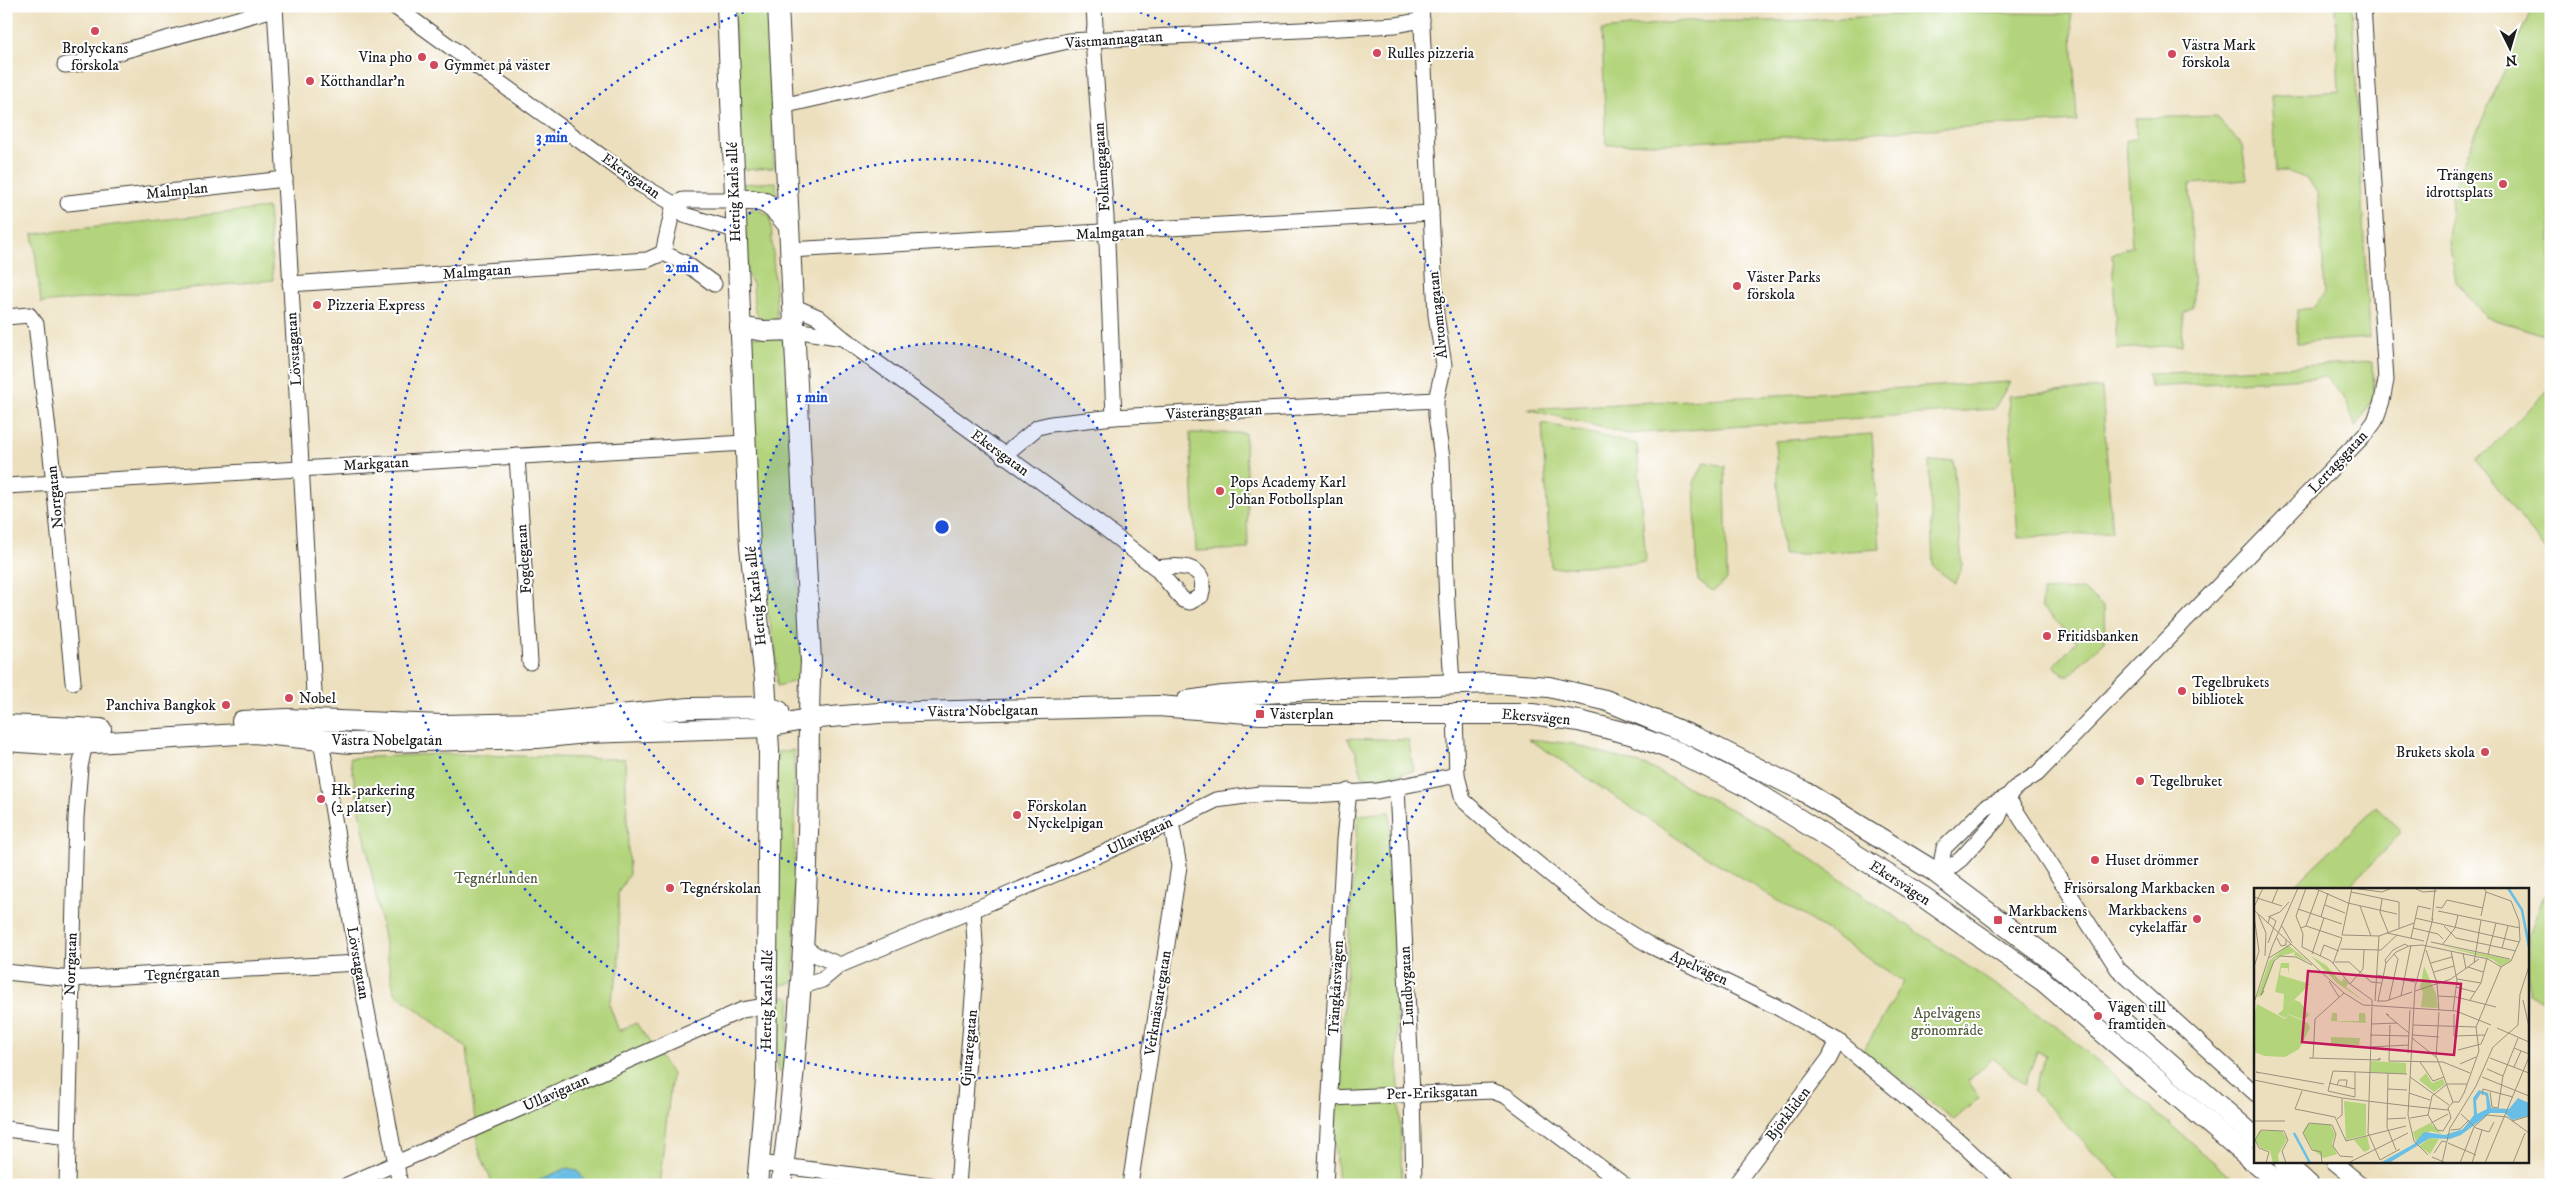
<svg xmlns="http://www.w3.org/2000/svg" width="2557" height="1191" viewBox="0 0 2557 1191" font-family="'IM FELL DW Pica',serif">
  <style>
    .green { fill: #b3d47b; stroke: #68784c }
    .water { fill: #68bee5; stroke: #426d80 }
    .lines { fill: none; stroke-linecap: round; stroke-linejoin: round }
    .street-casing { stroke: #3b3934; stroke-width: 17 }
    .secondary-casing { stroke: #3b3934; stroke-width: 22 }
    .street { stroke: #fff; stroke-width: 15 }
    .secondary { stroke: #fff; stroke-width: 20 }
    .ring { fill: none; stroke: #1d4ed8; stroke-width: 2.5; stroke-dasharray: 2.5 5 }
    .poi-dot { fill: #d1495b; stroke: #fff; stroke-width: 2 }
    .labels { text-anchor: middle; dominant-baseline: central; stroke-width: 4; stroke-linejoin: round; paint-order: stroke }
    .street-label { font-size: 15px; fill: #1c1c1c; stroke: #fff }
    .poi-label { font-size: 15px; fill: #1c1c1c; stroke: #fff; text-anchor: start }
    .park-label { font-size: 15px; fill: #515c3d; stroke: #fff }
    .inset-river { fill: none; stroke: #68bee5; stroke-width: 2.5 }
    .inset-road { fill: none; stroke: #99917d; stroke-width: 1 }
    .view { fill: #c2185b; fill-opacity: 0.15; stroke: #c2185b; stroke-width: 2.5 }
    .inset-edge { fill: none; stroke: #1c1c1c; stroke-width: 2.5 }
    .centre { fill: #1d4ed8; stroke: #fff; stroke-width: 2.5 }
    .ring-label { font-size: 15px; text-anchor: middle; font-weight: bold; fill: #1d4ed8; stroke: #fff; stroke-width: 4; stroke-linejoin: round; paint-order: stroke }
  </style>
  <rect width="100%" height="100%" fill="#fff"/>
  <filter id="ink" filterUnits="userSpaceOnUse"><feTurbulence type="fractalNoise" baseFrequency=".02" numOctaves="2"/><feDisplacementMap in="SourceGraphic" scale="10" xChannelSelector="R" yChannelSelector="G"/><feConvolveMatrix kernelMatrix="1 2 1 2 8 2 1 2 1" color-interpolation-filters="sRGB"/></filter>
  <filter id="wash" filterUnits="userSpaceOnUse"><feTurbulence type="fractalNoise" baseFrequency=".0096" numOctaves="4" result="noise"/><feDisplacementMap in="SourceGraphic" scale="20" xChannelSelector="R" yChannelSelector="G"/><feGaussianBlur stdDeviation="1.12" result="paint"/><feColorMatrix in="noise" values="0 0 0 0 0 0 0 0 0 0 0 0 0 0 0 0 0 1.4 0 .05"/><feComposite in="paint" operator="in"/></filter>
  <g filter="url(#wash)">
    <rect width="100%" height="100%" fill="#ecdfbd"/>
    <g class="green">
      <polygon points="734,6 768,6 774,168 740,170"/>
      <polygon points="2335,6 2352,6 2369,338 2297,343 2297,310 2312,308 2325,293 2318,194 2308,179 2286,171 2276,171 2271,96 2339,91"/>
      <polygon points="2533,6 2551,6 2551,337 2486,317 2456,282 2449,242 2452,196 2459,172"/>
      <polygon points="1942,12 2071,14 2077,121 1675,143 1606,145 1602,30 1685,21 1793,21"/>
      <polygon points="2215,116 2242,145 2247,180 2190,184 2194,306 2183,314 2182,345 2117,349 2112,254 2132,246 2126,140 2136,139 2136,118"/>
      <polygon points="776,182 777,195 765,191 742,193 741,184"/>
      <polygon points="268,208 273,280 41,303 33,234"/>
      <polygon points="757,209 770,216 771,222 777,319 773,323 762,320 757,315 754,306 753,284 747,274 744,214 749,210"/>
      <polygon points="748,336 784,339 788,343 803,679 777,686 776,654 762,581"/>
      <polygon points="2373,362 2374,397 2356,428 2346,401 2327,377 2150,387 2148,374"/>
      <polygon points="2010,382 1994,409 1628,434 1527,409"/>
      <polygon points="2551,387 2551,557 2477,461"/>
      <polygon points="2102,388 2112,532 2018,538 2008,396"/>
      <polygon points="1542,423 1637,444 1646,562 1551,568"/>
      <polygon points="1190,433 1245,433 1248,549 1196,551"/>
      <polygon points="1872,434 1880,549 1783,555 1775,441"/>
      <polygon points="1953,460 1962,564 1955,583 1933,567 1929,462"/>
      <polygon points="1705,462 1725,466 1727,580 1713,591 1698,581 1694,482"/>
      <polygon points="2083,589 2104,607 2105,641 2067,677 2054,666 2077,641 2041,607 2042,591"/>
      <polygon points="1347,738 1408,740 1414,771 1372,779 1362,775 1356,752"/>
      <polygon points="1529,739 1573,744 1647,766 1759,824 2060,1029 2240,1185 2126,1185 2033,1091 2046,1055 2037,1051 2025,1085 1993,1058 1968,1081 1979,1098 1954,1120 1863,1051 1904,982 1818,925 1678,839"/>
      <polygon points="794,750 795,949 793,983 781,985 777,982 774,901 777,752"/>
      <polygon points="442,754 625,759 629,874 618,893 619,971 609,1004 619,1031 636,1023 672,1074 659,1185 493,1185 478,1148 467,1048 394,992 350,758"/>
      <polygon points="2376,807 2402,832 2346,890 2289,890"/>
      <polygon points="1390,812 1402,1185 1338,1185 1334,1137 1358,815"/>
      <polygon points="2551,891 2551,1005 2528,993 2528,937 2543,898"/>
      <polygon points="777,995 791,997 784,1069 778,1073"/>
    </g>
    <polygon class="water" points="568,1168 578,1171 587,1185 525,1185"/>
  </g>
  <g filter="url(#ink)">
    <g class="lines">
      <defs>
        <g id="street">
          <polyline points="275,6 314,693"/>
          <polyline points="394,6 641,185 674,204 684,215 735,230"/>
          <polyline points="1094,6 1095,26 1093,40 1106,217 1114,417"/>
          <polyline points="1421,6 1436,315 1444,365 1436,400 1436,416 1442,458 1447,607 1452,683"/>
          <polyline points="65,65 76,64 274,9"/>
          <polyline points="782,106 1068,41 1322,29 1396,25 1422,20"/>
          <polyline points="68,203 285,179"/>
          <polyline points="674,204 683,200 734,200"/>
          <polyline points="790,250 1431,213"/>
          <polyline points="663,253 685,263 714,284"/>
          <polyline points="290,284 647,260 663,253 674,204"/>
          <path d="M 793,306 L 818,317 L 843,338 L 1098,523 L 1156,568 L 1183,600 L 1190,602 L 1201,596 C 1210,563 1178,565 1156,568"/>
          <polyline points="6,317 29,315 36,324 54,483 73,682"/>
          <polyline points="795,330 843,338"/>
          <polyline points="517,456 530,662"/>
          <polyline points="1003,456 1038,427 1051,424 1114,417 1436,400"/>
          <polyline points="6,486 745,443"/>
          <polyline points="1455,714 1457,775 1463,800 1506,838 1603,917 1651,946 1775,1006 1838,1041 1959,1141 2006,1185"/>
          <polyline points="321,740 358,963 400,1185"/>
          <polyline points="1397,788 1412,1094 1414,1185"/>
          <polyline points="2007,797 2118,969 2256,1094"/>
          <polyline points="1939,876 1961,859 1998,818 2007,797 2015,788 2037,774 2367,432 2375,421 2382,401 2386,380 2363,6"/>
          <polyline points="1939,876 1944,848 1987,806 2007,797"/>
          <polyline points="803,946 816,955 840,965"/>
          <polyline points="6,972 71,979 358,963"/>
          <polyline points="800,987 822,980 840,965 973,910 1149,833 1216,800 1260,794 1313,795 1377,791 1457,775"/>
          <polyline points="1330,1098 1492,1091 1506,1096 1624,1185"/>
          <polyline points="6,1129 68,1137"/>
          <polyline points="2334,1162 2362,1185"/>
          <polyline points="759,1163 931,1185"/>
          <polyline points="67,1185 76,817 80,767 85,743"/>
          <polyline points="347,1185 742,1010 766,1006"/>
          <polyline points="958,1185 976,960 973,910"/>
          <polyline points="1130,1185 1179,866 1171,822"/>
          <polyline points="1325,1185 1344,840 1349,791"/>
          <polyline points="1735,1185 1829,1059 1838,1041"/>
        </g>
        <g id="secondary">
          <polyline points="727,6 750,547 765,680 769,750 766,1080 757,1185"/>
          <path d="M 778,6 L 811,662 C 807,719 810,775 808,833 C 805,950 796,1068 781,1185"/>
          <path d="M 734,200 C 765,199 769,201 788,225"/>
          <polyline points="740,327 764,331 795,330"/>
          <polyline points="1187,701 1223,696 1343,688 1493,683 1549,687 1605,700 1697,738 1803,791 1932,870 2055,963 2256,1138"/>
          <polyline points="242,721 287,719 442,725 541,723 689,708 768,707 779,711"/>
          <polyline points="6,725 101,729"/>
          <polyline points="6,741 63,745 254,733 350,743 537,738 586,733 768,727 807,719 879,713 1158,706 1260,714 1532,714 1579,721 1630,734 1678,752 1749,788 1922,896 2043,981 2281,1185"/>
          <polyline points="2284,1162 2309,1185"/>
        </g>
      </defs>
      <use href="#street" class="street-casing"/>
      <use href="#secondary" class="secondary-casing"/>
      <use href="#street" class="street"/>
      <use href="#secondary" class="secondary"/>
    </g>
  </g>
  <circle cx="942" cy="527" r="184" fill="#1d4ed8" fill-opacity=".12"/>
  <g class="ring">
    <circle cx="942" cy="527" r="184"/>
    <circle cx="942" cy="527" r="368"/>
    <path d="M1126 7A552 552 0 1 1 758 7"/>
  </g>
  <g class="poi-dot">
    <circle cx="95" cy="31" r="5"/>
    <circle cx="1377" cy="53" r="5"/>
    <circle cx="2172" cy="54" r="5"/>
    <circle cx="422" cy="57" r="5"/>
    <circle cx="434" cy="65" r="5"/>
    <circle cx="310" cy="81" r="5"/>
    <circle cx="2503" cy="184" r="5"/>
    <circle cx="1737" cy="286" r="5"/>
    <circle cx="317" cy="305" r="5"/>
    <circle cx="1220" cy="491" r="5"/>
    <circle cx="2047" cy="636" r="5"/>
    <circle cx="2182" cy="691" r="5"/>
    <circle cx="289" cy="698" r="5"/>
    <circle cx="226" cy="705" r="5"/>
    <rect x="1255" y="709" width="10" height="10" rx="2.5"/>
    <circle cx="2485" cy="752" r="5"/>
    <circle cx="2140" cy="781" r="5"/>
    <circle cx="321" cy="799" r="5"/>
    <circle cx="1017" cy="815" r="5"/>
    <circle cx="2095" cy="860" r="5"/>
    <circle cx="670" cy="888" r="5"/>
    <circle cx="2225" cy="888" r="5"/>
    <circle cx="2197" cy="919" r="5"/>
    <rect x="1993" y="915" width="10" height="10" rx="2.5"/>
    <circle cx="2098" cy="1016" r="5"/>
  </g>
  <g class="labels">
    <g class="street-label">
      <text transform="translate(1114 40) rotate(-4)">Västmannagatan</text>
      <text transform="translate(1102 167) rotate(-94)">Folkungagatan</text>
      <text transform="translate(631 176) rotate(35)">Ekersgatan</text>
      <text transform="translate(177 191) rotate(-6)">Malmplan</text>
      <text transform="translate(734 192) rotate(-92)">Hertig Karls allé</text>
      <text transform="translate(1110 233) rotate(-3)">Malmgatan</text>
      <text transform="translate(477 272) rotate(-4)">Malmgatan</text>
      <text transform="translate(1438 315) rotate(-96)">Älvtomtagatan</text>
      <text transform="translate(294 349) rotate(-94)">Lövstagatan</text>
      <text transform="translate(1214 412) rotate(-3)">Västerängsgatan</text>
      <text transform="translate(1000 453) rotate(36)">Ekersgatan</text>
      <text transform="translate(2338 462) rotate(-47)">Lertagsgatan</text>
      <text transform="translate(376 464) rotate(-3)">Markgatan</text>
      <text transform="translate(55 497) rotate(-96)">Norrgatan</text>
      <text transform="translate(524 559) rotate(-94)">Fogdegatan</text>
      <text transform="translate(756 596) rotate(-96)">Hertig Karls allé</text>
      <text transform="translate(983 711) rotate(-1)">Västra Nobelgatan</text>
      <text transform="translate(1536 717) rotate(5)">Ekersvägen</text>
      <text x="387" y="740">Västra Nobelgatan</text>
      <text transform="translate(1140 836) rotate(-25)">Ullavigatan</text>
      <text transform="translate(1900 883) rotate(33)">Ekersvägen</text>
      <text transform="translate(358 963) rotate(80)">Lövstagatan</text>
      <text transform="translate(71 964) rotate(-88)">Norrgatan</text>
      <text transform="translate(1699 968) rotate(25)">Apelvägen</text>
      <text transform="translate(182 974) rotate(-3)">Tegnérgatan</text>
      <text transform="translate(1407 986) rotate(-93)">Lundbygatan</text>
      <text transform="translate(1336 988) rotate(-87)">Trängkårsvägen</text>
      <text transform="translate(767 1000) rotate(-89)">Hertig Karls allé</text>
      <text transform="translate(1158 1003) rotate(-81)">Verkmästaregatan</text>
      <text transform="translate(969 1048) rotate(-85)">Gjutaregatan</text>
      <text transform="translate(556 1093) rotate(-24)">Ullavigatan</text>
      <text transform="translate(1432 1093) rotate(-2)">Per-Eriksgatan</text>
      <text transform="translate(1788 1114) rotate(-53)">Björkliden</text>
    </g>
    <g class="poi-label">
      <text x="2182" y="45">Västra Mark<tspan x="2182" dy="17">förskola</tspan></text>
      <text x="95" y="48" text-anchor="middle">Brolyckans<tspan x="95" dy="17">förskola</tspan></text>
      <text x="1387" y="53">Rulles pizzeria</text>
      <text x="412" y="57" text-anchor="end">Vina pho</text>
      <text x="444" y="65">Gymmet på väster</text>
      <text x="320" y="81">Kötthandlar'n</text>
      <text x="2493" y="175" text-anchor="end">Trängens<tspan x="2493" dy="17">idrottsplats</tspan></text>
      <text x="1747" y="277">Väster Parks<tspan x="1747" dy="17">förskola</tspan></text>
      <text x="327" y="305">Pizzeria Express</text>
      <text x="1230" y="482">Pops Academy Karl<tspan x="1230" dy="17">Johan Fotbollsplan</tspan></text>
      <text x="2057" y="636">Fritidsbanken</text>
      <text x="2192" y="682">Tegelbrukets<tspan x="2192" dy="17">bibliotek</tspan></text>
      <text x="299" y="698">Nobel</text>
      <text x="216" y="705" text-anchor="end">Panchiva Bangkok</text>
      <text x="1270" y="714">Västerplan</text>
      <text x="2475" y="752" text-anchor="end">Brukets skola</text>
      <text x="2150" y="781">Tegelbruket</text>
      <text x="331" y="790">Hk-parkering<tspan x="331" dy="17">(2 platser)</tspan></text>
      <text x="1027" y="806">Förskolan<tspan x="1027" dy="17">Nyckelpigan</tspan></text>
      <text x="2105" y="860">Huset drömmer</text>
      <text x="680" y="888">Tegnérskolan</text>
      <text x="2215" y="888" text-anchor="end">Frisörsalong Markbacken</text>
      <text x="2187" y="910" text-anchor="end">Markbackens<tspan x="2187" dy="17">cykelaffär</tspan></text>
      <text x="2008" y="911">Markbackens<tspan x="2008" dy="17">centrum</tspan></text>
      <text x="2108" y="1007">Vägen till<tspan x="2108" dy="17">framtiden</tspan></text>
    </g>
    <g class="park-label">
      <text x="496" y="878">Tegnérlunden</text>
      <text x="1947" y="1013">Apelvägens<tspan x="1947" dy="17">grönområde</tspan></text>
    </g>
  </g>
  <g transform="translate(2254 888)">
    <rect width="275" height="275" fill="#ecdfbd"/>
    <path d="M 34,57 L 55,74 L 40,67 L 41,64 L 21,70 L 8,108 L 3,109 L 15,73 ZM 188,58 L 258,72 L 247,78 L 238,71 ZM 57,68 L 72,77 L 87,94 L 90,90 L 95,95 L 92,99 L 113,115 L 83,95 ZM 27,75 L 35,75 L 35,87 L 34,80 L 27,80 L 26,87 L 56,96 L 40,112 L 46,114 L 55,127 L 50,132 L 34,126 L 33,126 L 54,135 L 56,140 L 45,161 L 31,169 L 11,168 L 0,164 L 0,129 L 3,116 L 31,131 L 34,127 L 31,130 L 24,126 L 29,122 L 30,106 L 21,104 ZM 170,78 L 182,106 L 184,120 L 167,119 L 169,104 L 166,100 ZM 78,125 L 83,125 L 83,133 L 105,133 L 105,125 L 111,125 L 112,135 L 77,133 ZM 77,149 L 106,150 L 105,157 L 77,156 ZM 117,173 L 152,175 L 152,186 L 116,184 ZM 172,185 L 178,195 L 189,191 L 191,196 L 180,204 L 165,192 ZM 90,213 L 112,216 L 112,247 L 92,252 ZM 176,235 L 188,246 L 177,243 L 162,254 L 159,244 ZM 54,236 L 76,236 L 81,246 L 78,256 L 83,266 L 70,270 L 59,262 L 49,244 ZM 5,243 L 28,243 L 33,251 L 24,267 L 25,275 L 19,275 L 16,263 L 7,260 L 1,253 ZM 113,248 L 116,261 L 110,264 L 100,252 ZM 176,250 L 185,251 L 176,266 L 165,258 Z" fill="#b3d47b"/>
    <path d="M 225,202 L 234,205 L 237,220 L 255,221 L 264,210 L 268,212 L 275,215 L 274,228 L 258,232 L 251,225 L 236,225 L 207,247 L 196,251 L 176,250 L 135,275 L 126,275 L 160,256 L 170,244 L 191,247 L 209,241 L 220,227 L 219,210 ZM 227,205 L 232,208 L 233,221 L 223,226 L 222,213 Z" fill="#68bee5" fill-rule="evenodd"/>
    <path class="inset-river" d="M 254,0 L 268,22 L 275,59M 40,245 L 56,275"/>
    <path class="inset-road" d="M 52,0 L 42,28 L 49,46 L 48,59 L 77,73 L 96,96 L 118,112 L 118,117M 60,0 L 94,15 L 143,26M 97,0 L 128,4 L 138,0M 98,0 L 88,47 L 125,48M 160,0 L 169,4 L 183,3M 97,4 L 145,14 L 145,40M 232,4 L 257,13 L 265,33 L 266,52 L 257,73 L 247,79M 0,9 L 28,18M 128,11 L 126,24 L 134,44M 18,15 L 24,0M 71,17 L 91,25M 106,18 L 117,48M 0,19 L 9,0M 182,19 L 188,20 L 193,12 L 229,20M 44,21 L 88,36M 0,22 L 90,105 L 109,117 L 202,123 L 237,137M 184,23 L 266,40M 4,26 L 12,45 L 11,68M 0,28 L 5,63 L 0,79M 227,28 L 232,4 L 230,0M 14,29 L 26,24 L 35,14M 67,29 L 74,5M 161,30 L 265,54M 178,32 L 181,0M 28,38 L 38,55M 52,38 L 65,2M 190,38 L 202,50 L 262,63M 47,40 L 52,38 L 88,50 L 79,76M 159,40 L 184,46 L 189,51M 133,45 L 170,53M 125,48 L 160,35M 23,50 L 27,58 L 32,57 L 32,52M 157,50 L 164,18 L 177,21M 177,54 L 256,71M 14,55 L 22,33 L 16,29 L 14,35M 188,57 L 201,40 L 204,27M 248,60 L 254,38M 86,61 L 127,62 L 143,47M 172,62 L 183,95 L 185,122M 197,63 L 203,92 L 199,123M 209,65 L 212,81M 58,66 L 70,30M 234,66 L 242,35M 66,68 L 70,57 L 85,63M 15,70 L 37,56M 81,74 L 95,74 L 117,94 L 127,95M 132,75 L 131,72 L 139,62 L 151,56 L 154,58M 177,75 L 198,69M 220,75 L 227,32M 214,79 L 229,84M 180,84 L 200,78M 123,87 L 161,94M 203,91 L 227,95M 75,93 L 85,109M 96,96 L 109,81 L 110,62M 202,99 L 221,104M 10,103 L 7,107 L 20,73 L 26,68 L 42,69 L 58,77M 161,103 L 197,91 L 225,71M 147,108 L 157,57M 184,108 L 202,109 L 242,119M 135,112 L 144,71 L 140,66M 216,112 L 227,95 L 233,70M 269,112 L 275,139M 121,113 L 125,48M 123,113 L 132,113 L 158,104M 124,113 L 132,75 L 142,64 L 155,58 L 168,57 L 234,71 L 247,79M 0,115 L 18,59 L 44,0M 118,119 L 114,245 L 126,272 L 146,261M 200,126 L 200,148 L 231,147M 135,127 L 132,126 L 155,145M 117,136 L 143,135M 136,137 L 135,173 L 189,174 L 216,185M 159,137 L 222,139M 243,140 L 275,154M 116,147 L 155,148M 159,147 L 185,149M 158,150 L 183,170 L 199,214M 116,159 L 154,157M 260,160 L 275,166M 204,162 L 227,156 L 234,140M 154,165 L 156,122M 182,169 L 185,124M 55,170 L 126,172 L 126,170 L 123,172M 59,170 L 61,131 L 90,105M 236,170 L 275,185M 166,174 L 179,193 L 190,189M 206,176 L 222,169M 260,179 L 267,163M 233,181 L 249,188M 101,184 L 101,209 L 74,203 L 79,183 L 153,186M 6,185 L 2,184 L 70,196M 134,186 L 133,239 L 142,262M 156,189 L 195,217M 228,189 L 275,208M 0,192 L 88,210 L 155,218M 75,195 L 101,201M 83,197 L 85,192 L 93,192 L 92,199M 134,201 L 153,202M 48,203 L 41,221 L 81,229 L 92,253 L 152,238M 236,204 L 238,219 L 244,220 L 249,188 L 264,150M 155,205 L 176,212M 228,207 L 229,201 L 259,209M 199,214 L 205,214 L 210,205 L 225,163 L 222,139 L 247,79M 199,214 L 194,220 L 197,230 L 189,243 L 183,242 L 174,227 L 178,208 L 193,196 L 213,196M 155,218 L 194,222M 207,226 L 222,240 L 235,244 L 240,234M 156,230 L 174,227M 83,231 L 88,227 L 88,211M 133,231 L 152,230M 0,233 L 31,233M 258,233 L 275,228M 177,235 L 194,226M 197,242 L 206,241 L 215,232M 194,255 L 222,267M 180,265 L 188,253 L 192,254M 174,267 L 160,253 L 154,227 L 161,99 L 179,30M 178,269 L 192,275M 12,275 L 15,264 L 5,260 L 1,252 L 7,242 L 30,243 L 34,252 L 28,263 L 32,275M 68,275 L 67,264 L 58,262 L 49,245 L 55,235 L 78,237 L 82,246 L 79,258 L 86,268 L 99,269M 94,275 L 154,245M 188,275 L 196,240 L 222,198 L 239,159 L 264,137 L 266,106 L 275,78M 206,275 L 220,239 L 233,227 L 253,229 L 275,245M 218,275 L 228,242M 231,275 L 275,169M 259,275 L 271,245"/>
    <path class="view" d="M 54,83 L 207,96 L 200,167 L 48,154 Z"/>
    <rect width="275" height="275" class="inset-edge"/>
  </g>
  <circle cx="942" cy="527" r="8" class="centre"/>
  <g class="ring-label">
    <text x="552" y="142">3 min</text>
    <text x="682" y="272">2 min</text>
    <text x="812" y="402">1 min</text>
  </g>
  <rect width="2557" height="1191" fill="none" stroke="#fff" stroke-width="25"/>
  <g transform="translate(2510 48) rotate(175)" stroke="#ffffff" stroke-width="4" paint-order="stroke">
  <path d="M0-4L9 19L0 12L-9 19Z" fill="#1c1c1c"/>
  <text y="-8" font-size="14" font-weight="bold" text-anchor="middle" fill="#1c1c1c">N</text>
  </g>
</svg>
